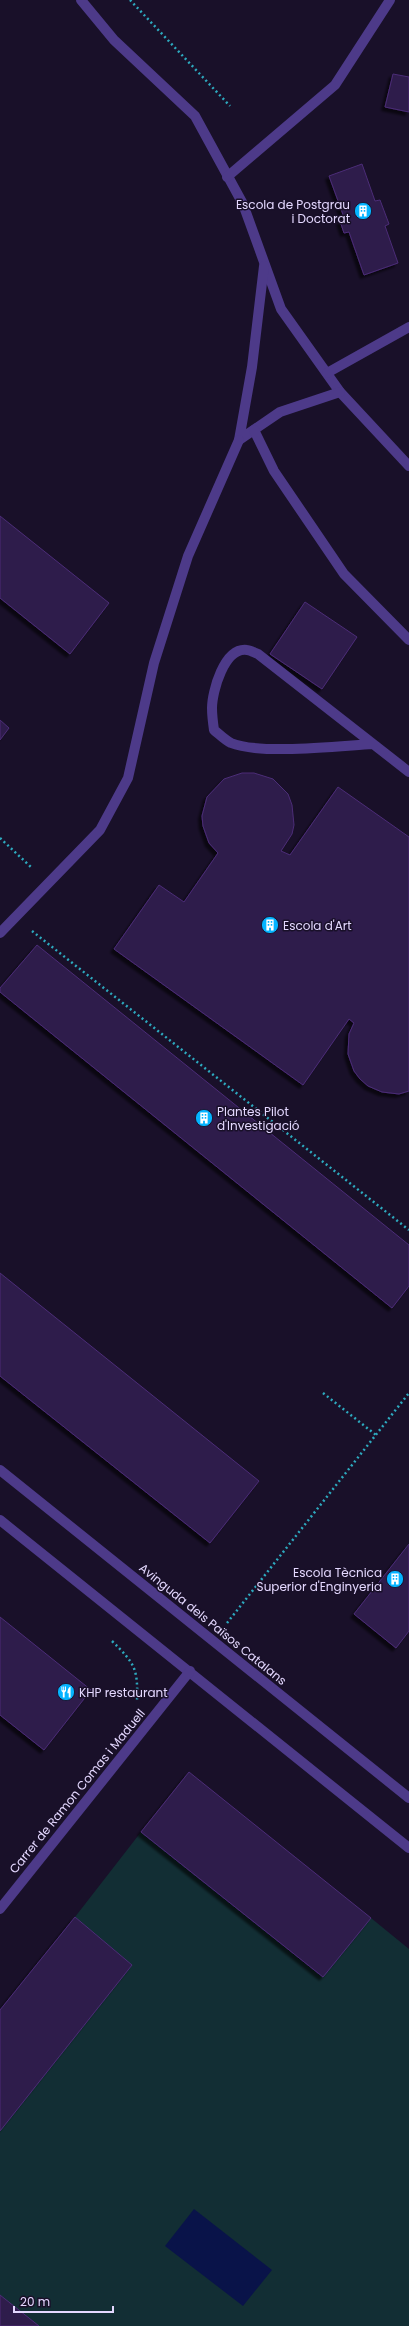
<svg xmlns="http://www.w3.org/2000/svg" width="409" height="2326" viewBox="0 0 409 2326" font-family="Poppins,sans-serif">
  <style>
    .green { fill: #122e34 }
    .water { fill: #091349 }
    .building { fill: #2f1b4b; stroke: #4b2d77; filter: url(#shadow) }
    .lines { fill: none; stroke-linecap: round; stroke-linejoin: round }
    .path { stroke: #2da9be; stroke-width: 2.5; stroke-dasharray: 2 3; stroke-linecap: butt }
    .minor { stroke: #4d3a89; stroke-width: 10 }
    .labels { text-anchor: middle; dominant-baseline: central; stroke-width: 3; stroke-linejoin: round; paint-order: stroke }
    .poi-label { font-size: 12px; fill: #e4d8ff; stroke: #191029; text-anchor: start }
    .street-label { font-size: 12px; fill: #e4d8ff; stroke: #191029 }
  </style>
  <defs>
    <filter id="shadow"><feDropShadow dx="-3.5" dy="3.5" stdDeviation="1" flood-color="#0009"/></filter>
  </defs>
  <rect width="100%" height="100%" fill="#191029"/>
  <polygon class="green" points="141,1832 322,1977 371,1918 409,1949 409,2326 39,2326 0,2295 0,2131 132,1965 75,1917"/>
  <polygon class="water" points="194,2209 272,2270 243,2306 165,2246"/>
  <g class="building">
    <polygon points="393,74 409,77 409,112 385,107"/>
    <polygon points="362,164 375,201 380,200 389,224 385,226 398,263 364,275 349,232 344,233 340,221 345,220 329,176"/>
    <polygon points="0,516 109,603 70,654 0,598"/>
    <polygon points="305,602 357,637 322,689 270,654"/>
    <polygon points="0,720 9,728 0,740"/>
    <polygon points="242,773 254,773 273,779 288,794 292,805 294,825 292,834 281,851 290,855 338,787 409,837 409,1091 399,1094 382,1092 368,1086 360,1079 354,1071 348,1054 349,1034 354,1023 349,1019 303,1085 114,949 159,885 184,902 218,853 209,843 203,826 202,816 207,797 224,779"/>
    <polygon points="37,945 409,1245 409,1286 392,1308 0,992 0,988"/>
    <polygon points="0,1273 259,1481 210,1543 0,1376"/>
    <polygon points="409,1544 409,1631 396,1648 354,1614"/>
    <polygon points="0,1617 91,1690 44,1750 0,1715"/>
    <polygon points="189,1772 371,1918 323,1977 141,1832"/>
    <polygon points="75,1917 132,1965 0,2131 0,2010"/>
    <polygon points="0,2295 39,2326 0,2326"/>
  </g>
  <g class="lines">
    <g class="path">
      <polyline points="130,0 230,106"/>
      <polyline points="0,838 32,868"/>
      <polyline points="32,931 409,1230"/>
      <polyline points="323,1393 376,1435"/>
      <polyline points="227,1623 409,1393"/>
      <path d="M 112,1641 C 135,1664 138,1668 137,1701"/>
    </g>
    <g class="minor">
      <polyline points="81,0 114,40 195,116 243,204 281,309 340,392 409,466"/>
      <polyline points="227,177 335,85 390,0"/>
      <polyline points="264,266 252,367 239,440 280,412 340,392"/>
      <polyline points="327,373 409,327"/>
      <polyline points="254,430 274,471 344,574 409,640"/>
      <path d="M 372,744 C 339,746 260,755 231,743 C 225,740 219,734 214,730 C 213,723 212,715 212,708 C 212,692 224,647 247,650 C 250,650 255,653 258,654 L 409,772"/>
      <polyline points="0,933 100,830 128,778 154,663 188,556 239,440"/>
      <polyline points="0,1470 409,1798"/>
      <polyline points="0,1520 409,1848"/>
      <polyline points="0,1909 190,1671"/>
    </g>
  </g>
  <defs>
    <symbol id="building-disc" viewBox="-11 -11 22 22"><circle r="9.5" fill="#04b3ff" stroke="#191029"/><path d="M-4-6H4V6H1V3H-1V6H-4ZM-2.5-4.3h1.7v1.8h-1.7ZM.8-4.3h1.7v1.8H.8ZM-2.5-1h1.7V.8h-1.7ZM.8-1h1.7V.8H.8Z" fill="#fff"/></symbol>
    <symbol id="restaurant-disc" viewBox="-11 -11 22 22"><circle r="9.5" fill="#04b3ff" stroke="#191029"/><path d="M-5-6h1v4h1v-4h1v4h1v-4h1v5L-1.5 .5V6h-2V.5L-5-1ZM5-6V6H3V1.5H1.5Q1.5-4 5-6Z" fill="#fff"/></symbol>
  </defs>
  <g fill-rule="evenodd">
    <use href="#building-disc" x="353" y="201" width="20" height="20"/>
    <use href="#building-disc" x="260" y="915" width="20" height="20"/>
    <use href="#building-disc" x="194" y="1108" width="20" height="20"/>
    <use href="#building-disc" x="385" y="1569" width="20" height="20"/>
    <use href="#restaurant-disc" x="56" y="1682" width="20" height="20"/>
  </g>
  <g class="labels">
    <g class="poi-label">
      <text x="350" y="204" text-anchor="end">Escola de Postgrau<tspan x="350" dy="14">i Doctorat</tspan></text>
      <text x="283" y="925">Escola d'Art</text>
      <text x="217" y="1111">Plantes Pilot<tspan x="217" dy="14">d'Investigació</tspan></text>
      <text x="382" y="1572" text-anchor="end">Escola Tècnica<tspan x="382" dy="14">Superior d'Enginyeria</tspan></text>
      <text x="79" y="1692">KHP restaurant</text>
    </g>
    <g class="street-label">
      <text transform="translate(213 1624) rotate(39)">Avinguda dels Països Catalans</text>
      <text transform="translate(77 1791) rotate(-51)">Carrer de Ramon Comas i Maduell</text>
    </g>
  </g>
  <path d="M14 2306v6h99v-6" fill="none" stroke="#e4d8ff" stroke-width="2"/>
  <text x="20" y="2306" font-size="12" fill="#e4d8ff" stroke="#191029" stroke-width="3" paint-order="stroke">20 m</text>
</svg>
